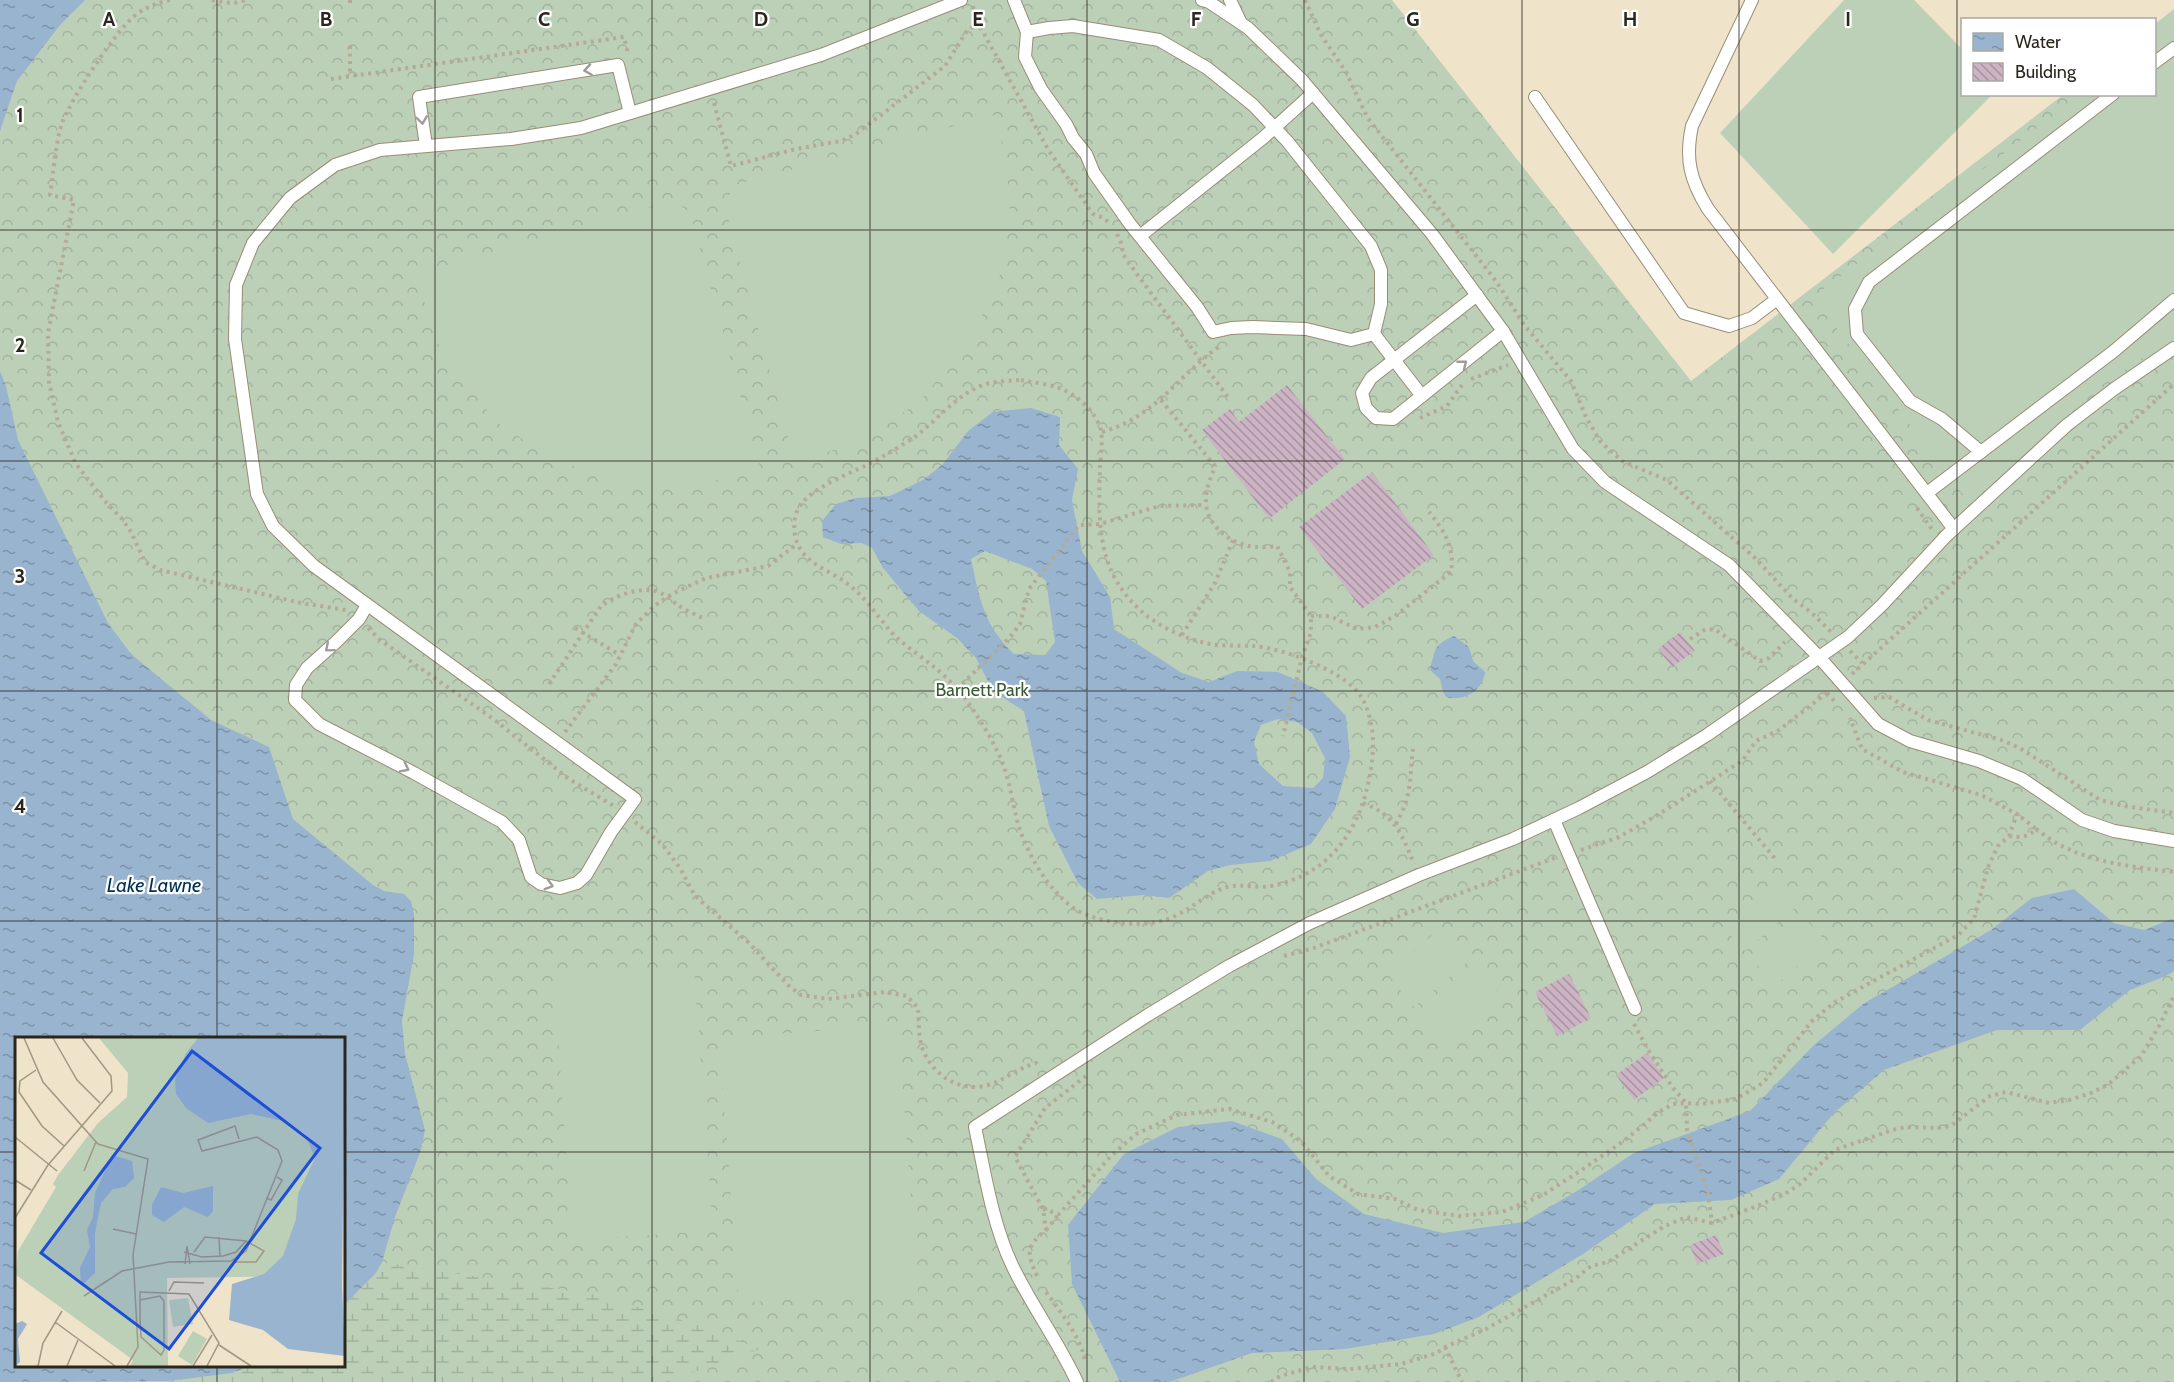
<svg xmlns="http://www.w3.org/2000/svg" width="2174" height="1382" viewBox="0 0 2174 1382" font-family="Cabin,sans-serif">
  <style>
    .forest { fill: url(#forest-crowns); fill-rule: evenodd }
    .wetland { fill: url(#wetland-marsh) }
    .garden { fill: #bcd0b8 }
    .water { fill: url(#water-ripples); fill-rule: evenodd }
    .building { fill: url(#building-back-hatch) }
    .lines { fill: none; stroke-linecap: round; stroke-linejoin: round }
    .lane-casing { stroke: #988d76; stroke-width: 14 }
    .path { stroke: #b4aa95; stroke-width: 4; stroke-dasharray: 3 4.5; stroke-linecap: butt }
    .lane { stroke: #fff; stroke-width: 12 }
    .oneway { stroke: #9f9d99 }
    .grid { fill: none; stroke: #2a261c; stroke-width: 1.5; stroke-opacity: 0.55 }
    .labels { text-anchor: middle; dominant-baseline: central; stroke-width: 4.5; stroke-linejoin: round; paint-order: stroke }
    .park-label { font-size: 18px; fill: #375a31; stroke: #fff }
    .water-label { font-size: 20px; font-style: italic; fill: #023053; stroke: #fff }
    .inset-road { fill: none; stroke: #a09784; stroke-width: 1.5 }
    .view { fill: #1d4ed8; fill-opacity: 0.15; stroke: #1d4ed8; stroke-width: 3 }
    .inset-edge { fill: none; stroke: #2a261c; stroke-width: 3 }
    .grid-label { font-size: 20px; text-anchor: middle; font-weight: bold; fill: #2a261c; stroke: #fff; stroke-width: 4.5; stroke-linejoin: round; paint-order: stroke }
  </style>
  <defs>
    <pattern id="forest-crowns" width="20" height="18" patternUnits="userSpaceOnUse" patternTransform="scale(1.5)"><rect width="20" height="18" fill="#bcd0b8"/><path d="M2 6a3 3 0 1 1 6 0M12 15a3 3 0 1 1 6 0" fill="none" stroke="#a2b29e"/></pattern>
    <pattern id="wetland-marsh" width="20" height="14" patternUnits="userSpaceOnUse" patternTransform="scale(1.5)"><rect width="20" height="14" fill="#bcd0b8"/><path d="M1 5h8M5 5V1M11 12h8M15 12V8" fill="none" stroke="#a2b29e"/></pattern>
    <pattern id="water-ripples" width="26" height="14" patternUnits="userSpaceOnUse" patternTransform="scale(1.5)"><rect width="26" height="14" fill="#99b4ce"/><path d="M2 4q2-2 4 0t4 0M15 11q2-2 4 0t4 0" fill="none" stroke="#7d92a6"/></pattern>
    <pattern id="building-back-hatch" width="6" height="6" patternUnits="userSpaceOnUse" patternTransform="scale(1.5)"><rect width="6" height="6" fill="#ccb4c5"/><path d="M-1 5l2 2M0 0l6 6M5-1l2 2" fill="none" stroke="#a6929f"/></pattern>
  </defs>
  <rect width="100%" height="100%" fill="#efe3ca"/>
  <path class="forest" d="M 0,0 L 1392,0 L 1691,381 L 2063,95 L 2154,94 L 2155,24 L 2174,9 L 2174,1382 L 0,1382 ZM 16,1038 L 344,1038 L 344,1366 L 16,1366 Z"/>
  <polygon class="wetland" points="382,1262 597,1295 707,1328 760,1349 665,1382 122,1382 232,1373 250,1366 344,1366 344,1305 376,1273"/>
  <g class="garden">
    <polygon points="1844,0 1914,0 1962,49 1962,94 1992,95 1833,254 1720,133"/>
    <polygon points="2174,25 2174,336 2092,392 1967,500 1813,297 2081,95 2154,94 2155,39"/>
    <polygon points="995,115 1007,165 1010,220 998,284 968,344 918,403 858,442 795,463 724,203 735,185"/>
    <polygon points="673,201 690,212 761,471 693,485 625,484 552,459 494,420 439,345 415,274"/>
    <polygon points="1775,884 1795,908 1745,951 1724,928"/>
    <polygon points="1805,918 1826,942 1775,986 1755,962"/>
    <polygon points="1442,927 1470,960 1414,1007 1387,973"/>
    <polygon points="1474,965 1502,998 1446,1044 1418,1011"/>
    <polygon points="694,968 713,1231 572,1240 554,977"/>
    <polygon points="898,1025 918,1291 739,1303 719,1038"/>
  </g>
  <g class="water">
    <polygon points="0,0 85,0 60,25 17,81 0,131"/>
    <polygon points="0,371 6,386 18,440 108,623 131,654 211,720 269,747 293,819 373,885 384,891 404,894 411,901 414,914 414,954 402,1021 405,1054 425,1130 421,1150 395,1217 382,1262 376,1273 344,1305 344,1038 16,1038 16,1366 250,1366 232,1373 169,1381 0,1382"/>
    <path d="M 1031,408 L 1060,417 L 1059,445 L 1078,469 L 1072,500 L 1082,551 L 1110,597 L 1114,629 L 1182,673 L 1209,682 L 1237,671 L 1278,672 L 1323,692 L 1346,716 L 1350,757 L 1335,809 L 1311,844 L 1270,861 L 1230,865 L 1208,871 L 1169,898 L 1144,895 L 1097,899 L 1078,883 L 1049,826 L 1024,711 L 993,691 L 976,658 L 957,638 L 919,611 L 883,568 L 872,548 L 862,543 L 841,544 L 823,537 L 822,521 L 836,504 L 856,498 L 890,496 L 923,480 L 943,464 L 968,431 L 993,412 ZM 985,551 L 1032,569 L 1046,581 L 1055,642 L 1045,655 L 1014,654 C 983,624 980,600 971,559 ZM 1278,719 L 1297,722 L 1312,733 L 1325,758 L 1323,778 L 1313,788 L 1283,786 L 1259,764 L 1254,742 L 1261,725 Z"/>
    <path d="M 1454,636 L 1469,647 L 1473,661 L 1485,672 C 1483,691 1464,702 1446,697 L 1443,692 L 1440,679 L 1430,670 C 1435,650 1434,644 1454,636 Z"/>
    <polygon points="2074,889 2114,923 2144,930 2171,919 2174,920 2174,971 2166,976 2130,990 2080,1030 1997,1030 1884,1070 1834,1113 1779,1179 1731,1200 1655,1204 1583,1254 1479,1317 1434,1334 1345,1349 1252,1353 1170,1382 1120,1382 1072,1284 1068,1225 1124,1154 1178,1127 1232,1121 1282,1139 1316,1179 1364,1214 1443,1233 1524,1222 1577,1191 1634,1153 1750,1111 1814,1045 1863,1004 1991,930 2032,898"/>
  </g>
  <g class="building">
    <polygon points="1287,385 1345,459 1269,519 1202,430 1230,409 1239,422"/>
    <polygon points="1372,472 1434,555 1362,609 1299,527"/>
    <polygon points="1680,632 1695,651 1672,667 1658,649"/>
    <polygon points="1569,974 1591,1018 1557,1036 1535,992"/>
    <polygon points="1647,1053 1664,1078 1634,1100 1616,1075"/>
    <polygon points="1716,1235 1724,1254 1697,1264 1690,1245"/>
  </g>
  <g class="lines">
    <defs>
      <g id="lane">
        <polyline points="1014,0 1027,32 1049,28 1073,26 1159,40 1207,68 1253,105 1287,141 1371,246 1381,270 1381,304 1374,334"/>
        <polyline points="1202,0 1209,2 1248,28 1302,80 1432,234 1503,331 1573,449 1605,482 1729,565 1819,657 1878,724 1910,741 1979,761 2022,779 2082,820 2114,831 2174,841"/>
        <polyline points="1230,0 1241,23"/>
        <path d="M 1752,0 L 1692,126 C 1685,159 1690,180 1708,209 L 1954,529"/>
        <polyline points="1027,32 1025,57 1041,89 1066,124 1073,138 1086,154 1094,173 1130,224 1197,307 1213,332 1231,328 1253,327 1306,329 1351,340 1374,334"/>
        <polyline points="2154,63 2174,48"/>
        <polyline points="1535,97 1684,313 1729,326 1752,318 1777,299"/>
        <polyline points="426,146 419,97 618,65 630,113"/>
        <polyline points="1140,236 1263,138 1313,93"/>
        <polyline points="1477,295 1371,378 1362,393 1366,408 1376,418 1393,419 1503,331"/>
        <polyline points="1374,334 1422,396"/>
        <polyline points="1981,452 1942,419 1910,401 1857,334 1855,309 1869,282 2113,94"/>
        <polyline points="1927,493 2114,351 2174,300"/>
        <polyline points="367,605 359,619 336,642 307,668 296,685 295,700 319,724 414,773 502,822 519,840 531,877 541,884 560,888 577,883 586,875 611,832 635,799 314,566 273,526 257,494 235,339 236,285 253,243 290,198 335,165 380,150 511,139 581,128 821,55 961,0"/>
        <polyline points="1554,820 1635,1009"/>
        <path d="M 1077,1382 C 1058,1341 1031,1305 1012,1265 C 992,1222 985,1174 975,1127 L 1148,1015 L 1229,966 L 1310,923 L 1419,875 L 1513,839 L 1579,808 L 1647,772 L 1707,735 L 1848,637 L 1882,605 L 1946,536 L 2067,425 L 2114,389 L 2174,348"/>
      </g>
    </defs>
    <use href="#lane" class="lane-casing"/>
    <g class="path">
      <path d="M 170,0 C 158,3 148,6 137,14 C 116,29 72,98 62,123 C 56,140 53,176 50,195 L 74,200 L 48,333 L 49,382 L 58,422 L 76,464 L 105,501 L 122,519 L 131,532 L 145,562 L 160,570 L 301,603 L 346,610"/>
      <path d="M 212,0 C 223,2 235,5 245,0"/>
      <polyline points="350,0 350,6"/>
      <polyline points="1305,0 1321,35 1346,72 1367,117 1496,281 1525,326 1571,381 1586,417 1600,441 1622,461 1667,480 1755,558 1792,598 1812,613 1832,633"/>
      <polyline points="973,6 978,23 1049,151 1093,214 1104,218 1109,223"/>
      <polyline points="350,46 350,76"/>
      <polyline points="331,79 624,37 628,54"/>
      <polyline points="714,103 731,166 796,149 841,141 856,134 945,66 966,32 978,23"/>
      <polyline points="1117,234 1122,245 1123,254 1134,270 1230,400"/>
      <polyline points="1471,379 1508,365"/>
      <path d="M 1021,380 C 1035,383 1051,384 1064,390 C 1079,397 1094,411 1100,427 C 1104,440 1100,457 1100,471 C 1098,524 1098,571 1139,609 C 1156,625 1179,636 1201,642 C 1218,647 1236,645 1253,646 C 1283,648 1337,669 1357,691 C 1369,705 1374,731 1373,749 C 1369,813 1340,873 1271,886 C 1257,889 1241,883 1228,887 C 1214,890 1201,901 1189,908 C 1182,912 1173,918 1165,920 C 1138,928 1095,923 1072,907 C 1048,889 1028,855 1019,827 C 1013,807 1011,787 1004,767 C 997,748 986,729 975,713 C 964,695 950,680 934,667 C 921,656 905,646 893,634 C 877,616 865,596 845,582 C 829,570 808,565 798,545 C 792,532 793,513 802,503 C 819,483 856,472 878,459 C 891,452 904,444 916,436 C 937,420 954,398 978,387 C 991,381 1007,381 1021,380 Z"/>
      <path d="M 1161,400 L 1215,466 C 1211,478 1205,490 1206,502 C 1206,524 1228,542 1249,546 C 1257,548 1268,547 1277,546 L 1290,572 L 1290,587 L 1311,616 L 1311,632 L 1302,657 L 1283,736"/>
      <polyline points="1420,418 1447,406 1462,385"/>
      <path d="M 1102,432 C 1156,417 1177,376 1220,346"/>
      <polyline points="1917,508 1933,531"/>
      <path d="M 1311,616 L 1330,616 L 1357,629 L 1375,627 L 1395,616 L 1451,572 C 1455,548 1444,530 1429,512"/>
      <polyline points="368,628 380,640 492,718 569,779 614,806"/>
      <polyline points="575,628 620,655"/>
      <polyline points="1182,635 1215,583 1233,540"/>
      <polyline points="1690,639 1706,629 1716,630 1760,661 1769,658 1785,642"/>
      <polyline points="1850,651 1862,663"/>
      <polyline points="1852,674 2174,384"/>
      <path d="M 549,684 L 601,606 C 615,596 638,587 655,591 C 664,593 672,601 679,606 C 687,611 696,615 705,619"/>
      <polyline points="957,689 1012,635 1020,624 1029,589 1079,525 1100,524 1159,506 1205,505"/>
      <polyline points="1827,693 1837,704"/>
      <polyline points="1874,698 1889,697 1928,720 2001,740 2020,748 2100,800 2124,806 2174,813"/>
      <polyline points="565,732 616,664 636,624 654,606 672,594 706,578 768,566 797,544"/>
      <polyline points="1710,781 1777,861"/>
      <path d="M 1363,803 C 1395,815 1402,834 1414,864"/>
      <path d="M 635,822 L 662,844 L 680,868 L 695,896 L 748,942 L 789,986 L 801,995 L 828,999 L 885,992 L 907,996 L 918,1008 C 919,1021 918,1037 923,1050 C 934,1078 965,1095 994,1083 C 1009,1077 1020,1067 1036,1063 L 1040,1067"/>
      <path d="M 1396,824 C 1400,816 1405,807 1407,798 C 1412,781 1410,763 1414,745"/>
      <path d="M 2036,829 C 2045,835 2054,843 2064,847 C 2099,864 2136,867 2174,872"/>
      <path d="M 2009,836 C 2021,838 2028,837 2036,829 L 2017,814"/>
      <polyline points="1581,850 1619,837 1656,816 1742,761 1756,741 1779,730 1827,693"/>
      <polyline points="1284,956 1314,948 1557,857"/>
      <polyline points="1634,1024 1650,1053 1673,1088 1686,1103 1687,1130 1708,1192 1712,1223"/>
      <polyline points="1043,1209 1059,1214 1111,1156 1136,1134 1177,1115 1229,1109 1272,1122 1301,1141 1329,1176 1358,1194 1395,1199 1418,1210 1459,1216 1502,1212 1543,1195 1583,1169 1625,1140 1659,1112 1673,1104 1686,1103 1701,1104 1736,1099 1763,1083 1812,1021 1835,1002 1958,935 1974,919 1988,867 1998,846 2009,836 2017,814 1981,795 1903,772 1862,749 1850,718"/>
      <polyline points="1046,1230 1059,1214"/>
      <path d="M 1037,1276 C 1027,1253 1025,1247 1046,1230 L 1043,1209 L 1015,1157 L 1045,1108 L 1086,1076"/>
      <path d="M 1046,1292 C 1059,1310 1082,1339 1085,1361"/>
      <polyline points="1445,1347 1462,1382"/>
      <polyline points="1271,1382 1280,1376 1312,1367 1350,1369 1401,1364 1437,1353 1445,1347 1486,1329 1575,1279 1591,1266 1608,1262 1663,1227 1686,1217 1712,1223 1757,1206 1785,1194 1800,1184 1835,1150 1892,1130 1906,1127 1938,1128 1952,1125 1990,1096 2006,1092 2049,1103 2069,1100 2091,1093 2109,1084 2141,1056 2158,1028 2174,996"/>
    </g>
    <use href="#lane" class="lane"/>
  </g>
  <defs><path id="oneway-chevron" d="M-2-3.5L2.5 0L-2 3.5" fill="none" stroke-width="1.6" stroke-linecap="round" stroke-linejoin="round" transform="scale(1.5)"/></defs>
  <g class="oneway">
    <use href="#oneway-chevron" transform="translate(588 70) rotate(171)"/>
    <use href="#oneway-chevron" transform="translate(422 120) rotate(82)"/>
    <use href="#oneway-chevron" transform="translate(1463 364) rotate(-38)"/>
    <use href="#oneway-chevron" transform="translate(329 648) rotate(140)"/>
    <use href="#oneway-chevron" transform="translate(405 768) rotate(27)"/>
    <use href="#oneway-chevron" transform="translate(549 885) rotate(16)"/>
  </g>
  <path class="grid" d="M 217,0 L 217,1038M 435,0 L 435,1382M 652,0 L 652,1382M 870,0 L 870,1382M 1087,0 L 1087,1382M 1304,0 L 1304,1382M 1522,0 L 1522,1382M 1739,0 L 1739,1382M 1957,0 L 1957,1382M 0,230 L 2174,230M 0,461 L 2174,461M 0,691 L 2174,691M 0,921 L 2174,921M 0,1152 L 16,1152M 344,1152 L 2174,1152M 217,1366 L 217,1382"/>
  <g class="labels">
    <g class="park-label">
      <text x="982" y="690">Barnett Park</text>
    </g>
    <g class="water-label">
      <text x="154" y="885">Lake Lawne</text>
    </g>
  </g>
  <g transform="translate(15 1037)">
    <rect width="330" height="330" fill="#efe3ca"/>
    <path d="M 84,1 L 306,1 L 305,239 L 152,241 L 153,329 L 115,329 L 118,323 L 1,238 L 3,214 L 41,150 L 38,147 L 43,138 L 83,86 L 112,60 L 113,36 Z" fill="#bcd0b8"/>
    <path d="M 170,1 L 183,1 L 162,36 L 162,58 L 127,87 L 152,26 Z" fill="#bcd0b8"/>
    <path d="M 151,77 L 176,94 L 167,107 L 142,91 ZM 133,88 L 159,105 L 148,122 L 122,106 ZM 232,127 L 251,130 L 238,160 L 209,148 L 217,135 ZM 207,152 L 237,166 L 225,195 L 215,189 L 206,176 ZM 122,258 L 151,258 L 151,326 L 124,305 ZM 173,261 L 178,287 L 158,290 L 154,263 ZM 178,294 L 192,302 L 177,328 L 163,319 Z" fill="#bcd0b8"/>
    <path d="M 183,1 L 330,1 L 327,249 L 330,319 L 273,312 L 248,293 L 214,283 L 217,247 L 249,237 L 268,219 L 281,182 L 283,157 L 300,121 L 290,97 L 273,85 L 236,77 L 193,86 L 171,71 L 161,57 L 160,42 L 171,16 ZM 97,118 L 117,124 L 119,141 L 110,150 L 98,152 L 86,166 L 80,195 L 80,236 L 66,249 L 65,231 L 75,210 L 72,193 L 78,180 L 80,156 ZM 198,149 L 198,174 L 193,180 L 169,170 L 149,185 L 137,178 L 137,168 L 146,150 L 168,156 ZM 7,284 L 12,287 L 3,302 L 5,325 L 0,329 L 0,287 Z" fill="#99b4ce"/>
    <path class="inset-road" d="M 9,1 L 28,45 L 83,107 L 133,122 L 118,218 L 123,310 L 112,329M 38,1 L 62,43 L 85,66M 21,33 L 5,44 L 4,55 L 27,89 L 49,109M 0,100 L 42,134M 69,134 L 81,105M 0,143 L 16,153M 251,161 L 256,163 L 267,143 L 262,140M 0,181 L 33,128 L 97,54 L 96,39 L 67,1M 98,192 L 121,197M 204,200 L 205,220M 169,215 L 187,220 L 208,219 L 221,215 L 231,204 L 249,214 L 241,225 L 219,225M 179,215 L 190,200 L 231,204M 170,227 L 172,209 L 175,227M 154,254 L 159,245 L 189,246M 124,255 L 174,257 L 204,306 L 192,329M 125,255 L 125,282 L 126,300 L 146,318 L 149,313 L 149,264 L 145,259 L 125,263M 69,259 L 107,234 L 154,225 L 216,224 L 231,214 L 267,124 L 263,113 L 242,100 L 187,114 L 183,103 L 220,89 L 224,102M 40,285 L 100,329M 204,308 L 236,329M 23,329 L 28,306 L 47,274M 52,329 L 63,303M 178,329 L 197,298"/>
    <path class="view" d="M 177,14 L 305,111 L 154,312 L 26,216 Z"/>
    <rect width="330" height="330" class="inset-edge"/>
  </g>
  <g class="grid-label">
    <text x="109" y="26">A</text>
    <text x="326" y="26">B</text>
    <text x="544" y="26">C</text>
    <text x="761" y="26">D</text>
    <text x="978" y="26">E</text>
    <text x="1196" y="26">F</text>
    <text x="1413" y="26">G</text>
    <text x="1630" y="26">H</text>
    <text x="1848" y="26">I</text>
    <text x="20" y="122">1</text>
    <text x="20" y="352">2</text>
    <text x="20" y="583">3</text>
    <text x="20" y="813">4</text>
  </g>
  <rect x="1961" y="18" width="195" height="78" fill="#ffffff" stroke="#aaa8a4" stroke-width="1.5"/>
  <rect x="1973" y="33" width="30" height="18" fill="url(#water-ripples)" stroke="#aaa8a4" stroke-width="1.5"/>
  <text x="2015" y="48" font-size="18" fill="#2a261c">Water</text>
  <rect x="1973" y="63" width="30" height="18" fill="url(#building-back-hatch)" stroke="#aaa8a4" stroke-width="1.5"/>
  <text x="2015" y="78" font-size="18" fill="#2a261c">Building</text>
</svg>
